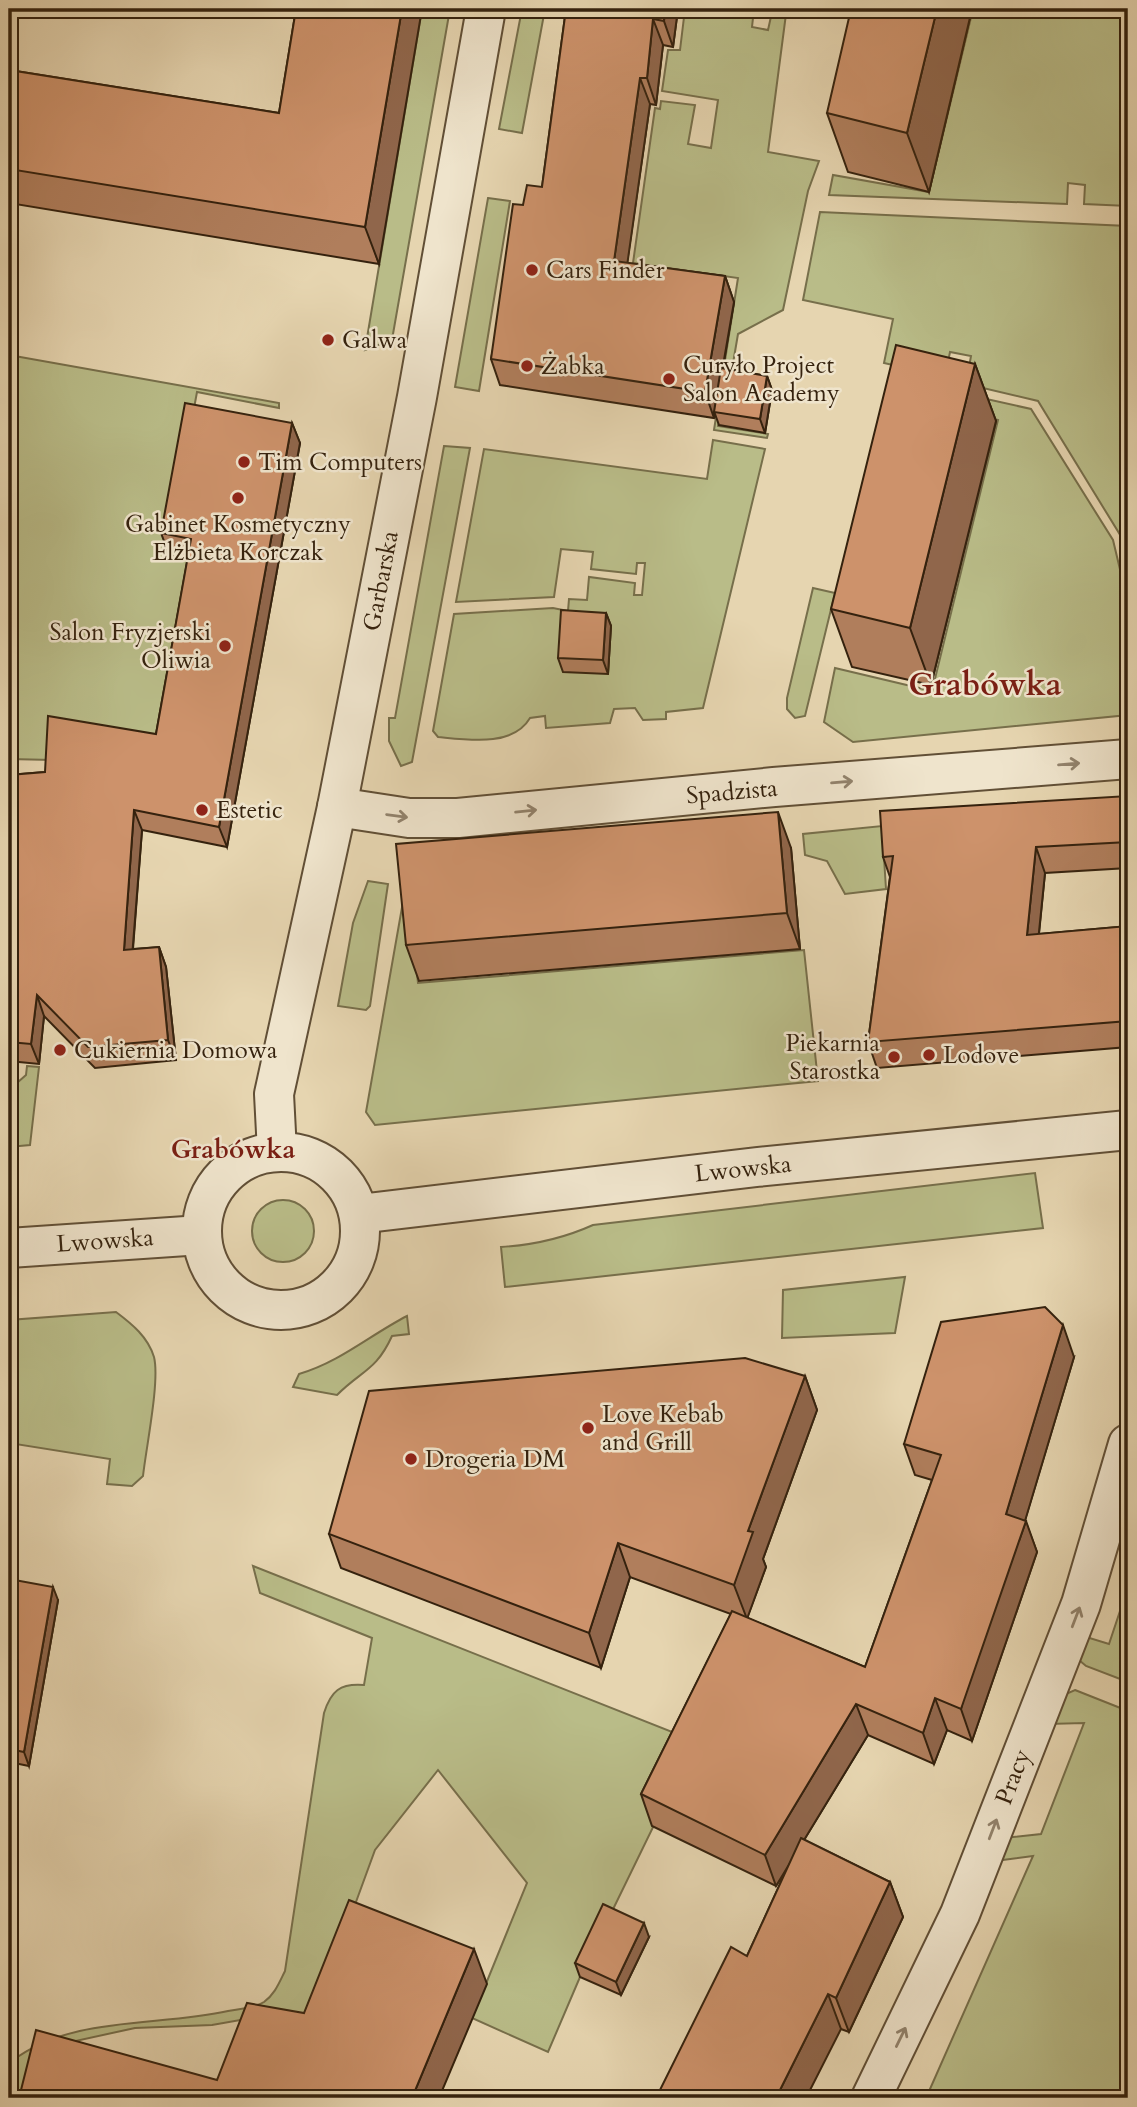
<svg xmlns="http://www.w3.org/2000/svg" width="1137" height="2107" viewBox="0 0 1137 2107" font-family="Cardo,serif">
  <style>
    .green { fill: #b9bc88; stroke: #776f4b; stroke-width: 2 }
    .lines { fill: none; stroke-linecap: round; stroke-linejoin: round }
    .minor-casing { stroke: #614f36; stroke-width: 42 }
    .tertiary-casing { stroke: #614f36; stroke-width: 42 }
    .minor { stroke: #efe4cc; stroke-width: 38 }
    .tertiary { stroke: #efe4cc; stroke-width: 38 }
    .wall { fill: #b07e5c; stroke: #35220e; stroke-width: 2 }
    .shaded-wall { fill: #90664b; stroke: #35220e; stroke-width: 2 }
    .building { fill: #cd926b; stroke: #35220e; stroke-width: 2 }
    .oneway { stroke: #92836d }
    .poi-dot { fill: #8f2418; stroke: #efe4cc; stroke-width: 2.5 }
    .labels { text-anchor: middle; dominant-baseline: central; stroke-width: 5; stroke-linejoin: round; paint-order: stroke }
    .poi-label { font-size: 24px; fill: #35220e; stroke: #efe4cc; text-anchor: start }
    .street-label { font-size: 24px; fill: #35220e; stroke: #efe4cc }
    .neighbourhood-label { font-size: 26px; font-weight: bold; fill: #7a1f14; stroke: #efe4cc }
    .district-label { font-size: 32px; font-weight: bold; fill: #7a1f14; stroke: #efe4cc }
  </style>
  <rect width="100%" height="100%" fill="#e6d5b0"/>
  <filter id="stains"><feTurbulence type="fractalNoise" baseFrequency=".00286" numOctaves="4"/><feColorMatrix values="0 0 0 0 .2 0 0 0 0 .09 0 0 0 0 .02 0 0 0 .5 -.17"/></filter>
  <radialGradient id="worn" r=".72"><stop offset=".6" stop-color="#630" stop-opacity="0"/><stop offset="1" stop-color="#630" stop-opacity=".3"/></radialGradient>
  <g class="green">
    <polygon points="422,9 450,9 393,334 387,342 365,350"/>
    <polygon points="522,9 545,9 522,133 499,129"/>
    <polygon points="685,9 754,9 752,27 768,30 772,12 786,14 768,152 819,161 808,191 783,310 738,334 730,381 726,380 718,426 768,434 767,438 714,430 738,278 633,263 655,108 660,109 661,101 695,105 688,144 711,148 718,100 662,91 668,50 680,50"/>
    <polygon points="973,9 1128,9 1128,206 1084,204 1085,185 1068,183 1067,204 829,195 833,175 929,192"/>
    <polygon points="488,198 510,201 479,391 455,387"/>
    <polygon points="820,212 1128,226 1128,563 1122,538 1038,401 966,384 971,356 950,352 945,377 884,363 893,319 803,300"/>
    <polygon points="9,355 279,403 279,408 197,392 167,555 276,575 163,752 53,760 9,759"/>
    <polygon points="973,396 1031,409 1113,540 1128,603 1128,715 853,742 824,722 835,668 932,691 998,420 969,413"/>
    <path d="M 713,440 L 765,449 L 703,708 L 666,712 L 666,719 L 643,720 L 635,708 L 614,709 L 610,723 L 546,728 L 545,716 L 530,718 C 513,747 469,740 438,737 L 433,731 L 454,614 L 553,608 L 568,611 L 569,599 L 587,600 L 589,577 L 635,583 L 634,595 L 642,595 L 645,563 L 637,563 L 636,574 L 591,569 L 593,552 L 561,549 L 554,597 L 456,602 L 484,449 L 707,479 Z"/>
    <polygon points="444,446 470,448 412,762 401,766 389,741 389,718 395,718"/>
    <polygon points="813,588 835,593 805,716 795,718 787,709 787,698"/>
    <polygon points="882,826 886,889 845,894 827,861 805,855 803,834"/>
    <polygon points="407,879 418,983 804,950 818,1081 375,1125 366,1112"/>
    <polygon points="368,881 388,884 370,1006 366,1010 338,1006 353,923"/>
    <polygon points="27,1066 39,1067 30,1145 9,1147 9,1090 26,1075"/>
    <path d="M 1035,1173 L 1043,1228 L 505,1287 L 501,1247 C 534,1245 562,1239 593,1225 Z"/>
    <circle cx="283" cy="1231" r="31"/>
    <polygon points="905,1277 895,1333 782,1338 783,1290"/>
    <path d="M 116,1312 C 132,1324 148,1337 154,1357 C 160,1381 146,1448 143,1476 L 132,1486 L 107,1484 L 110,1459 L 9,1443 L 9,1320 Z"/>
    <path d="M 407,1316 L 409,1334 L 392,1336 C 376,1371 362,1370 337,1395 L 293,1387 L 299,1374 C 340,1362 370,1335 407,1316 Z"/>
    <path d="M 253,1566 L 695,1741 L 580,1977 L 548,2052 L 472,2018 L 527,1883 L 438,1770 L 375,1850 L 311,2025 L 258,2017 L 212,2025 L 135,2028 L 57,2045 L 40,2098 L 9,2098 L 12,2061 C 72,2015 158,2027 228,2011 C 239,2009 255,2008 264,2002 C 275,1994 279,1983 285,1971 L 324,1713 C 331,1691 340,1683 364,1685 L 372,1638 L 260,1593 Z"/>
    <polygon points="1128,1587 1128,1682 1086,1666 1079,1660 1080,1635 1109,1644"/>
    <polygon points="1075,1690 1128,1711 1128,2098 926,2098 1033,1856 995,1861 1004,1838 1041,1834 1084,1723 1048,1724 1059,1697"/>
  </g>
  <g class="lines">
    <defs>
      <g id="minor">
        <polyline points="337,807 409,818 458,818 774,787 1128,759"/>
        <polyline points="277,1152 274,1094 337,807 417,397 486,9"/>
        <polyline points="871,2098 960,1914 1081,1604 1128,1444"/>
      </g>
      <g id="tertiary">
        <circle cx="281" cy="1231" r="79"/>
        <polyline points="359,1214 757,1167 1128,1130"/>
        <polyline points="9,1248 201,1235"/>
      </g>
    </defs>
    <use href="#minor" class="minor-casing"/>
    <use href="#tertiary" class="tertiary-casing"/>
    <use href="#minor" class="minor"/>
    <use href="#tertiary" class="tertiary"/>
  </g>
  <g class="wall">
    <polygon points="296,9 379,264 9,203 9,70 279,113"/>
    <polygon points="566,9 678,9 673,47 663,45 656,105 650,104 627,263 725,276 734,302 723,368 767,376 772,390 765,433 719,425 715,414 714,418 500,385 491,359 523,205 542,187"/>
    <polygon points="972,9 929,192 848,172 827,113"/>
    <polygon points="975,364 996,421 931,685 852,667 831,609"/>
    <polygon points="292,423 300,443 227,847 142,830 133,949 159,947 166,967 176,1060 95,1068 44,1016 39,1064 9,1061 9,775 45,772 156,734 188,557 169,554 161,533"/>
    <polygon points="606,613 611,626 608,674 563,672 558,658"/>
    <polygon points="1128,796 1128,868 1045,873 1039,934 1128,926 1128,1047 877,1068 868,1042 890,877 883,857"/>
    <polygon points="791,848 800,949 419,981 406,945"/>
    <polygon points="1074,1357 1025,1520 1037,1552 972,1741 947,1730 934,1764 868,1735 804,1840 890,1882 903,1917 849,2032 841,2029 747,1956 787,1869 776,1886 652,1826 641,1794 731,1614 630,1577 601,1668 341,1568 329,1534 805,1376 817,1410 763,1559 766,1567 747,1618 865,1667 932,1480 915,1475 904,1444"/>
    <polygon points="9,1579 58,1600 29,1766 9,1762"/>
    <polygon points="649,1937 621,1995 580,1977 575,1963"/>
  </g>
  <g class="shaded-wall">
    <polygon points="402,9 422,9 379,264 365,227"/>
    <polygon points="665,9 678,9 673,47 664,21"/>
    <polygon points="937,9 972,9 929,192 907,133"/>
    <polygon points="653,19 663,45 656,105 647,78"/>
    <polygon points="640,78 650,104 624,287 614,261"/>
    <polygon points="725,276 734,302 715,412 714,412 714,418 705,392"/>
    <polygon points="975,364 996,421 931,685 910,628"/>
    <polygon points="767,376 772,390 765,433 760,419"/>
    <polygon points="292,423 300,443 227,847 219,827"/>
    <polygon points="606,613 611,626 608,674 603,660"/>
    <polygon points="134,810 142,830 131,970 124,950"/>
    <polygon points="778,812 791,848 800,949 787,913"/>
    <polygon points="1036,847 1045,873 1036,961 1027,935"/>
    <polygon points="159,947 166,967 176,1060 168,1040"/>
    <polygon points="37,995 44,1016 39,1064 31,1044"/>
    <polygon points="1063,1325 1074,1357 1019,1541 1026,1521 1037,1552 972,1741 961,1709 1006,1514"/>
    <polygon points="805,1376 817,1410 763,1559 766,1567 747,1619 734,1585 748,1531"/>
    <polygon points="618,1543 630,1577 601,1668 589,1633"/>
    <polygon points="53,1587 58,1600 29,1766 24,1752"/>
    <polygon points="935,1698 947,1730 934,1764 923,1733"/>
    <polygon points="856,1704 868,1735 776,1886 765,1855"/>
    <polygon points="890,1882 903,1917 849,2032 836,1998"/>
    <polygon points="644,1923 649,1937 621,1995 616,1982"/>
    <polygon points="474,1949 487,1984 439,2098 412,2098"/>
    <polygon points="828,1994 841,2029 806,2098 776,2098"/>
  </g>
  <g class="building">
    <polygon points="296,9 402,9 365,227 9,169 9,70 279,113"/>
    <polygon points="566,9 665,9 664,21 653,19 647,78 640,78 614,261 725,276 705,392 491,359 513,204 523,205 527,185 542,187"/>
    <polygon points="851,9 937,9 907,133 827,113"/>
    <polygon points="896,345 975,364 910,628 831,609"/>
    <polygon points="721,368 767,376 760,419 714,412"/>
    <polygon points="185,403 292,423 219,827 134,810 124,950 159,947 168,1040 88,1047 37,995 31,1044 9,1042 9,775 45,772 48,716 156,734 191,539 161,533"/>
    <polygon points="561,610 606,613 603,660 558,658"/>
    <polygon points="1128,796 1128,842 1036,847 1027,935 1128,926 1128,1021 868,1042 893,856 883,857 880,811"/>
    <polygon points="778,812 787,913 406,945 396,844"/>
    <polygon points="1045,1307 1063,1325 1006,1514 1026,1521 961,1709 935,1698 923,1733 856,1704 765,1855 641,1794 732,1611 865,1667 941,1455 904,1444 941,1322"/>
    <polygon points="745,1358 805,1376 748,1531 753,1532 734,1585 618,1543 589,1633 329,1534 369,1391"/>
    <polygon points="9,1579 53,1587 24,1752 9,1749"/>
    <polygon points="801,1838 890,1882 836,1998 828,1994 776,2098 656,2098 731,1947 747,1956"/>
    <polygon points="349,1900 474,1949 412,2098 19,2098 36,2030 217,2080 247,2003 304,2013"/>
    <polygon points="603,1904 644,1923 616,1982 575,1963"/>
  </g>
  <defs><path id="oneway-shaft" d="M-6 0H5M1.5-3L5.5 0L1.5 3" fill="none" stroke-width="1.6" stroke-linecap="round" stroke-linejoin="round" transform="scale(1.75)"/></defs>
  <g class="oneway">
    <use href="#oneway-shaft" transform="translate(1069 764) rotate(-5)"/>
    <use href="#oneway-shaft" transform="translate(842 782) rotate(-5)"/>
    <use href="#oneway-shaft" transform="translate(526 811) rotate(-6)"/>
    <use href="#oneway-shaft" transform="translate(397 816) rotate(8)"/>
    <use href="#oneway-shaft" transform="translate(1076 1617) rotate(-69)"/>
    <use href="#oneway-shaft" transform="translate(993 1829) rotate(-69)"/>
    <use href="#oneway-shaft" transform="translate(901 2037) rotate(-64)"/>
  </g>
  <g class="poi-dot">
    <circle cx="532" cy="270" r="7"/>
    <circle cx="328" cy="340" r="7"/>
    <circle cx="527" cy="366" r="7"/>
    <circle cx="669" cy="379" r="7"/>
    <circle cx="244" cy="462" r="7"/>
    <circle cx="238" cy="498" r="7"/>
    <circle cx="225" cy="646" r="7"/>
    <circle cx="202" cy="810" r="7"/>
    <circle cx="60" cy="1050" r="7"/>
    <circle cx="929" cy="1055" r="7"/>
    <circle cx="894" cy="1057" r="7"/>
    <circle cx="588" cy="1428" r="7"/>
    <circle cx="411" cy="1459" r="7"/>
  </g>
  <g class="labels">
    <g class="poi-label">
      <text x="546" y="270">Cars Finder</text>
      <text x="342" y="340">Galwa</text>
      <text x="683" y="365">Curyło Project<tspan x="683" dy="28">Salon Academy</tspan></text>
      <text x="541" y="366">Żabka</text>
      <text x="258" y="462">Tim Computers</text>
      <text x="238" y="524" text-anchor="middle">Gabinet Kosmetyczny<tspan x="238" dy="28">Elżbieta Korczak</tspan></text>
      <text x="211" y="632" text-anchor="end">Salon Fryzjerski<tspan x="211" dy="28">Oliwia</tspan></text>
      <text x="216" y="810">Estetic</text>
      <text x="880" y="1043" text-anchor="end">Piekarnia<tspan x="880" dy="28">Starostka</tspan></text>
      <text x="74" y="1050">Cukiernia Domowa</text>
      <text x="943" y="1055">Lodove</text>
      <text x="602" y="1414">Love Kebab<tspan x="602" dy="28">and Grill</tspan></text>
      <text x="425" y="1459">Drogeria DM</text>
    </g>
    <g class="street-label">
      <text transform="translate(381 581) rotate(-79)">Garbarska</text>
      <text transform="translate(732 792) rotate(-5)">Spadzista</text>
      <text transform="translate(743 1169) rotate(-6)">Lwowska</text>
      <text transform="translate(105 1241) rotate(-4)">Lwowska</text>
      <text transform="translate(1013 1777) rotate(-69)">Pracy</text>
    </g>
    <g class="neighbourhood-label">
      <text x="233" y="1149">Grabówka</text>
    </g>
    <g class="district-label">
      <text x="985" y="685">Grabówka</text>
    </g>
  </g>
  <rect width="1137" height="2107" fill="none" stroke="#e6d5b0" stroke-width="35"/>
  <rect x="10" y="10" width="1116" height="2086" fill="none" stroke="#35220e" stroke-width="3.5"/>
  <rect x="18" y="18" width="1102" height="2072" fill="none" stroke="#35220e" stroke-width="2"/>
  <rect width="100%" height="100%" filter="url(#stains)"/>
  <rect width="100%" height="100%" fill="url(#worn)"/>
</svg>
